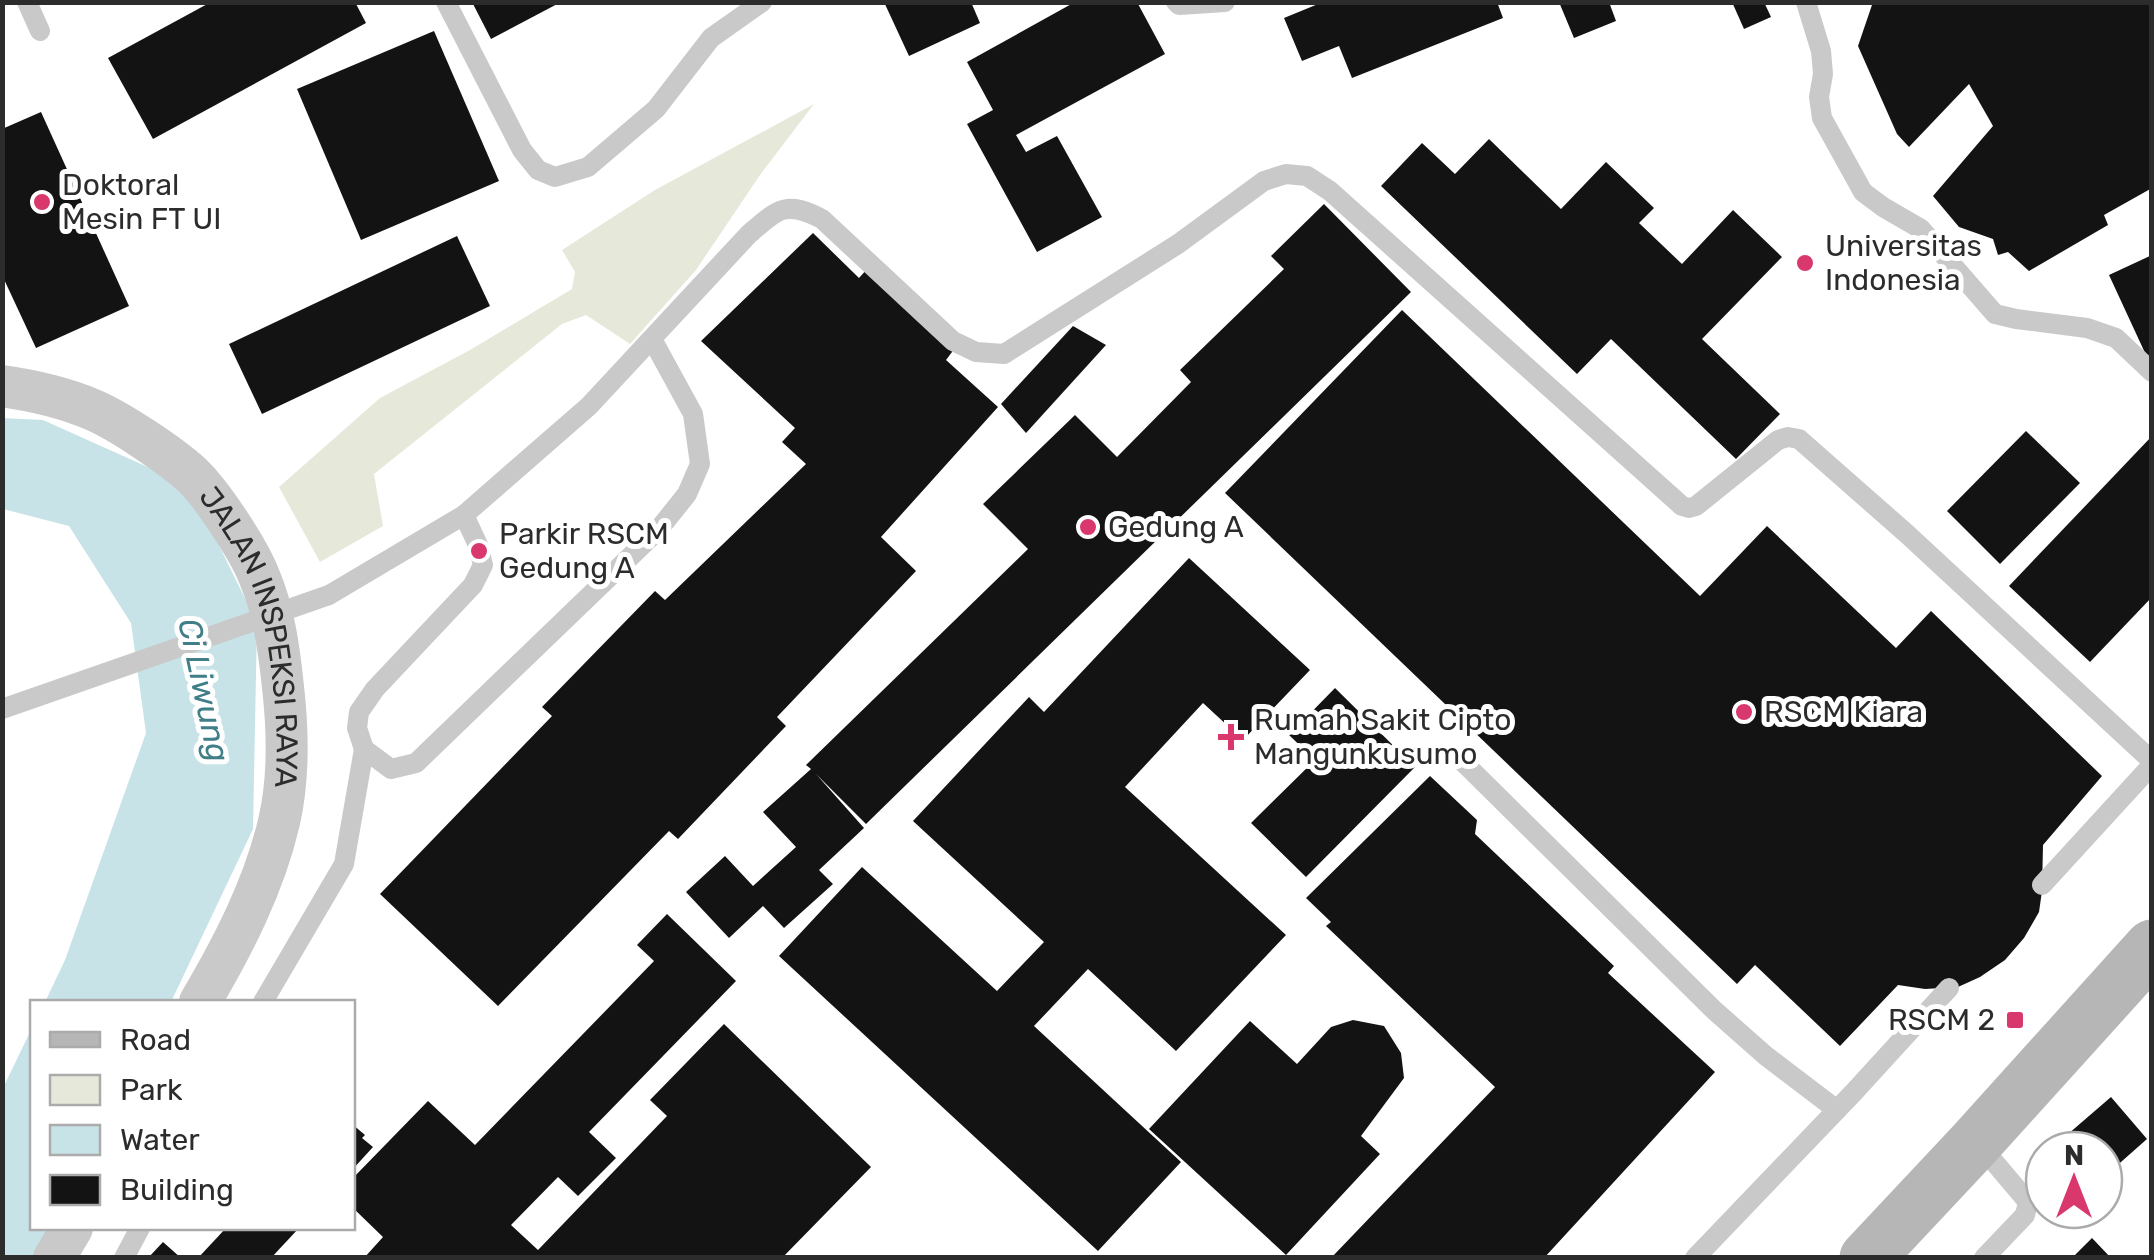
<svg xmlns="http://www.w3.org/2000/svg" width="2154" height="1260" viewBox="0 0 2154 1260" font-family="Rubik,sans-serif">
  <style>
    .green { fill: #e6e9da }
    .water { fill: #c7e3e8 }
    .building { fill: #131313 }
    .lines { fill: none; stroke-linecap: round; stroke-linejoin: round }
    .lane { stroke: #c9c9c9; stroke-width: 20 }
    .street { stroke: #c9c9c9; stroke-width: 42 }
    .secondary { stroke: #b6b6b6; stroke-width: 55 }
    .lane-bridge { stroke: #c9c9c9; stroke-width: 20 }
    .poi-dot { fill: #d9386c; stroke: #fff; stroke-width: 4 }
    .labels { text-anchor: middle; dominant-baseline: central; stroke-width: 10; stroke-linejoin: round; paint-order: stroke }
    .poi-label { font-size: 30px; fill: #2c2c2c; stroke: #fff; text-anchor: start }
    .street-label { font-size: 30px; fill: #2c2c2c; stroke: #fff }
    .water-label { font-size: 32px; font-style: italic; fill: #407e88; stroke: #fff }
  </style>
  <rect width="100%" height="100%" fill="#fff"/>
  <polygon class="green" points="814,104 760,175 696,270 630,344 586,315 562,324 374,474 383,526 320,562 279,487 380,398 470,350 572,289 575,272 562,250 655,190"/>
  <g class="water">
    <polygon points="2,418 43,420 190,486 257,623 253,829 171,1002 45,1002 65,960 146,733 131,623 69,526 3,509"/>
    <polygon points="32,1028 32,1228 54,1228 39,1257 3,1257 2,1090"/>
  </g>
  <g class="building">
    <polygon points="211,2 355,2 366,23 153,139 108,58"/>
    <polygon points="472,2 561,2 491,39"/>
    <polygon points="884,2 971,2 980,23 909,56"/>
    <polygon points="1075,2 1137,2 1165,54 1016,135 1026,152 1057,136 1102,217 1037,252 967,124 993,110 967,62"/>
    <polygon points="1323,2 1497,2 1503,18 1352,78 1339,46 1302,61 1284,18"/>
    <polygon points="1559,2 1609,2 1616,21 1574,38"/>
    <polygon points="1732,2 1764,2 1771,17 1744,29"/>
    <polygon points="1873,2 2152,2 2152,188 2104,215 2108,225 2029,271 2008,252 1998,255 1993,239 1959,227 1933,196 1993,126 1969,84 1909,147 1897,134 1858,46"/>
    <polygon points="434,31 499,181 361,240 297,89"/>
    <polygon points="41,112 129,306 36,348 2,275 2,129"/>
    <polygon points="1489,139 1561,209 1606,162 1654,208 1639,223 1682,264 1733,210 1782,257 1702,339 1780,414 1736,459 1611,339 1577,374 1381,186 1422,143 1455,174"/>
    <polygon points="1324,204 1411,292 866,824 816,774 864,828 819,870 833,884 784,928 763,906 729,938 686,892 725,856 753,886 796,847 763,812 811,769 806,765 1028,549 983,504 1075,415 1117,457 1191,382 1180,370 1284,269 1271,256"/>
    <polygon points="813,233 859,278 868,268 955,348 946,360 998,407 881,537 916,571 777,717 786,726 678,839 669,831 498,1006 380,894 552,716 542,707 655,591 665,600 806,464 782,442 795,428 701,341"/>
    <polygon points="457,236 490,306 262,414 229,344"/>
    <polygon points="2152,255 2152,368 2109,275"/>
    <polygon points="1402,310 1700,596 1767,526 1896,648 1931,611 2102,776 2043,845 2042,891 2039,912 2024,938 2005,960 1980,977 1958,987 1925,989 1898,985 1840,1046 1755,965 1737,984 1225,493"/>
    <polygon points="1073,326 1106,345 1026,433 1001,404"/>
    <polygon points="2026,431 2080,483 2000,564 1947,511"/>
    <polygon points="2152,436 2152,597 2090,662 2009,586"/>
    <polygon points="1189,558 1310,670 1243,740 1203,703 1125,787 1286,935 1176,1051 1088,969 1034,1026 1181,1162 1098,1251 779,956 862,867 997,991 1044,942 913,821 1029,697 1044,712"/>
    <polygon points="1335,688 1415,767 1306,877 1251,823 1315,760 1289,735"/>
    <polygon points="1430,776 1477,820 1475,834 1614,966 1608,973 1715,1072 1544,1258 1331,1258 1495,1087 1326,926 1331,922 1306,898"/>
    <polygon points="667,914 736,981 589,1132 616,1158 578,1196 558,1177 511,1225 538,1250 667,1116 650,1100 724,1024 871,1167 782,1258 364,1258 383,1237 352,1207 352,1179 428,1101 475,1145 654,961 637,945"/>
    <polygon points="1353,1020 1384,1026 1401,1053 1404,1078 1361,1136 1380,1154 1286,1255 1149,1129 1250,1021 1297,1064 1331,1027"/>
    <polygon points="2111,1097 2147,1139 2104,1177 2104,1150 2056,1150 2053,1147"/>
    <polygon points="352,1124 365,1135 362,1138 373,1147 352,1170"/>
    <polygon points="226,1228 299,1228 271,1258 198,1258"/>
    <polygon points="2092,1238 2111,1258 2072,1258"/>
    <polygon points="163,1242 181,1258 148,1258"/>
  </g>
  <g class="lines">
    <g class="lane">
      <polyline points="27,2 40,31"/>
      <polyline points="446,2 522,150 538,170 555,177 588,167 656,109 711,38 762,2"/>
      <polyline points="1176,2 1179,5 1225,2"/>
      <polyline points="1806,2 1821,51 1823,74 1819,97 1822,118 1863,192 1883,207 1921,229 1995,314 2016,319 2087,328 2116,338 2152,372"/>
      <polyline points="464,515 478,545 483,565 473,585 375,689 359,712 357,728 364,749 391,769 416,763 659,529 687,494 700,464 693,414 652,339"/>
      <path d="M 329,595 L 464,515 L 589,406 L 749,234 C 778,209 786,200 822,219 L 953,341 L 976,352 L 1004,354 L 1178,244 L 1264,181 L 1286,174 L 1307,176 L 1330,191 L 1682,506 L 1689,508 L 1696,506 L 1778,440 L 1788,437 L 1799,439 L 1907,534 L 2152,761"/>
      <polyline points="1464,763 1715,1011 1766,1056 1837,1110"/>
      <polyline points="2042,885 2152,765"/>
      <polyline points="263,1002 344,864 364,749"/>
      <polyline points="1977,1146 1995,1163 2028,1202 2025,1215 1984,1258"/>
      <polyline points="124,1258 140,1228"/>
      <polyline points="1695,1258 1854,1092 1949,988"/>
    </g>
    <g class="street">
      <path id="s1" d="M 2,386 C 30,390 65,398 91,409 C 118,420 170,455 192,475 C 212,494 249,550 259,576 C 274,611 279,649 283,687 C 288,731 289,779 279,822 C 264,886 233,946 200,1002"/>
      <polyline points="54,1258 72,1228"/>
    </g>
    <polyline class="secondary" points="1867,1258 1974,1144 2152,947"/>
    <polyline class="lane-bridge" points="2,709 329,595"/>
  </g>
  <g class="poi-dot">
    <circle cx="42" cy="202" r="10"/>
    <circle cx="1805" cy="263" r="10"/>
    <circle cx="1088" cy="527" r="10"/>
    <circle cx="479" cy="551" r="10"/>
    <circle cx="1744" cy="712" r="10"/>
    <path d="M1226 722h10v10h10v10h-10v10h-10v-10h-10v-10h10z"/>
    <rect x="2005" y="1010" width="20" height="20" rx="5"/>
  </g>
  <g class="labels">
    <g class="poi-label">
      <text x="62" y="185">Doktoral<tspan x="62" dy="34">Mesin FT UI</tspan></text>
      <text x="1825" y="246">Universitas<tspan x="1825" dy="34">Indonesia</tspan></text>
      <text x="1108" y="527">Gedung A</text>
      <text x="499" y="534">Parkir RSCM<tspan x="499" dy="34">Gedung A</tspan></text>
      <text x="1764" y="712">RSCM Kiara</text>
      <text x="1254" y="720">Rumah Sakit Cipto<tspan x="1254" dy="34">Mangunkusumo</tspan></text>
      <text x="1995" y="1020" text-anchor="end">RSCM 2</text>
    </g>
    <g class="street-label">
      <text stroke="none"><textPath href="#s1" startOffset="392">JALAN INSPEKSI RAYA</textPath></text>
    </g>
    <g class="water-label">
      <text transform="translate(204 690) rotate(78)">Ci Liwung</text>
    </g>
  </g>
  <rect width="2154" height="1260" fill="none" stroke="#2c2c2c" stroke-width="10"/>
  <rect x="30" y="1000" width="325" height="230" fill="#ffffff" stroke="#ababab" stroke-width="2.5"/>
  <rect x="50" y="1032" width="50" height="15" fill="#b6b6b6" stroke="#ababab" stroke-width="2.5"/>
  <text x="120" y="1050" font-size="30" fill="#2c2c2c">Road</text>
  <rect x="50" y="1075" width="50" height="30" fill="#e6e9da" stroke="#ababab" stroke-width="2.5"/>
  <text x="120" y="1100" font-size="30" fill="#2c2c2c">Park</text>
  <rect x="50" y="1125" width="50" height="30" fill="#c7e3e8" stroke="#ababab" stroke-width="2.5"/>
  <text x="120" y="1150" font-size="30" fill="#2c2c2c">Water</text>
  <rect x="50" y="1175" width="50" height="30" fill="#131313" stroke="#ababab" stroke-width="2.5"/>
  <text x="120" y="1200" font-size="30" fill="#2c2c2c">Building</text>
  <g transform="translate(2074 1180)"><circle r="48" fill="#ffffff" stroke="#ababab" stroke-width="2.5"/>
  <path d="M0-8L18 38L0 25L-18 38Z" fill="#d9386c"/>
  <text y="-15" font-size="28" font-weight="bold" text-anchor="middle" fill="#2c2c2c">N</text>
  </g>
</svg>
